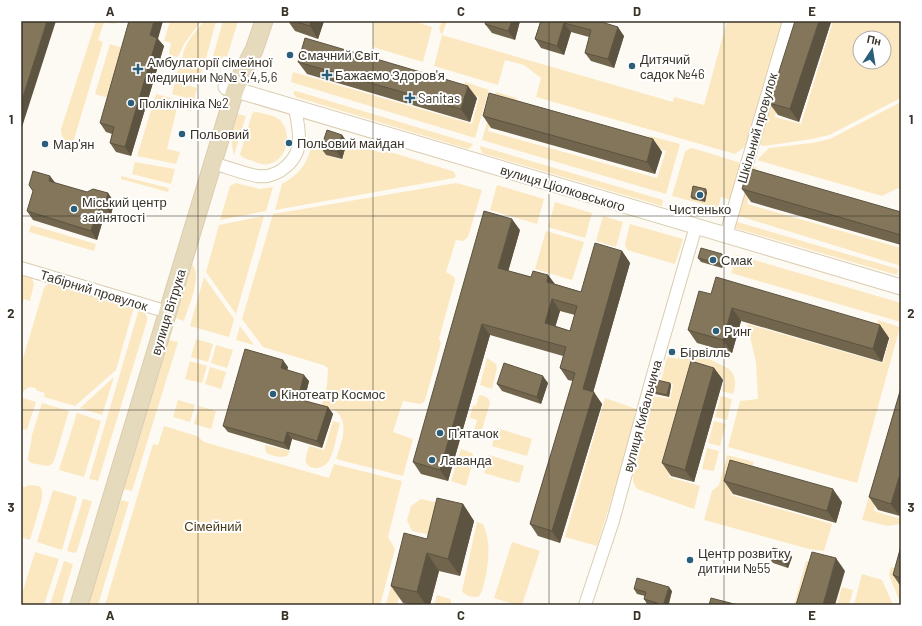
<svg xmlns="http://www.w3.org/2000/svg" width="922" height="626" viewBox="0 0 922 626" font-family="Barlow,sans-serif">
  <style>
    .green { fill: #fbe8c0; fill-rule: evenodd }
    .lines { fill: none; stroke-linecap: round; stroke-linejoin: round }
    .minor-casing { stroke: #dacdaf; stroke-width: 14 }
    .tertiary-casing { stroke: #dacdaf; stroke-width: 17 }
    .secondary-casing { stroke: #dacdaf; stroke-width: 19 }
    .minor { stroke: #fff; stroke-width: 12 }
    .tertiary { stroke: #fff; stroke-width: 15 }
    .secondary { stroke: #e6dabd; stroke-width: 17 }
    .wall { fill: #71654e; fill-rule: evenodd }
    .shaded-wall { fill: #5c5340 }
    .building { fill: #83765b; stroke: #5c5340; fill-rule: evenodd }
    .grid { fill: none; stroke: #393328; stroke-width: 1; stroke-opacity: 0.55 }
    .poi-dot { fill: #2a5e7a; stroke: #fff; stroke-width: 1.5 }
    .labels { text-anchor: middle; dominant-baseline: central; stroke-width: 4; stroke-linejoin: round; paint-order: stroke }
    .poi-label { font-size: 13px; fill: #393328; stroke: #fff; text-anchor: start }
    .street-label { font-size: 13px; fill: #393328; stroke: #fff }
    .park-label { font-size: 13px; fill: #483a19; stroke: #fff }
    .neatline { fill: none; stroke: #393328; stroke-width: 1.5 }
    .grid-label { font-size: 13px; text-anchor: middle; font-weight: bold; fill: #393328 }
  </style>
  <rect width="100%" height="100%" fill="#fdfaf4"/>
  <g class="green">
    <path d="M 96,21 L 118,21 L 114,24 L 104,22 L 98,40 L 103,42 L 72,146 C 66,142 60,137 61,129 Z"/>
    <polygon points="170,21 201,21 184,44 178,57 171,56 169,53 171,43 164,41"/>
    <path d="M 204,21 L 216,21 L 204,66 L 183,59 C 181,47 197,30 204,21 Z"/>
    <polygon points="223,21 238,21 227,57 224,56 213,68 210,67"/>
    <polygon points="373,21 414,21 432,27 423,62 373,47"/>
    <polygon points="442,21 447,21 442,35 673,102 674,97 704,105 727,21 782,21 745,147 735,154 536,97 541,78 524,65 505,60 498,85 434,66 442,35 439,29"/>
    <path d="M 833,21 L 901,22 L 901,98 L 829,135 L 812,139 L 764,146 L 758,144 L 771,102 L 778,104 L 775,117 L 801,124 ZM 860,38 L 884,38 L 884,62 L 860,62 Z"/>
    <polygon points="110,44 126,49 111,99 95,94"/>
    <polygon points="181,61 203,67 199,81 177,75"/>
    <polygon points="293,72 472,124 479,97 463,92 465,82 489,90 475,138 291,82"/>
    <polygon points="175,82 197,88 194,100 172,94"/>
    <polygon points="295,91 296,91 473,144 470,148 468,149 296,97 293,93"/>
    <polygon points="496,92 517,98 514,107 496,102 488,131 657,178 666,151 647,145 650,136 680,144 666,194 482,140"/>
    <polygon points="156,94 193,104 191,111 177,108 167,149 180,152 176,164 137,156"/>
    <polygon points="901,102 901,188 896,189 882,196 757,160 769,148 812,143 830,139"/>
    <path d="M 254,112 L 257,112 C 263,114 275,115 280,120 C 293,133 287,160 269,164 C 263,165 258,163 253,161 C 248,159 243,159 240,154 L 252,114 Z"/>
    <path d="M 237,114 L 246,116 L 234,155 C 230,141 231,128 237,114 Z"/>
    <path d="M 348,140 L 361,144 L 360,147 L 384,153 L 387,151 L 449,170 L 454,172 L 456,176 L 454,178 L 275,210 L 282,184 C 293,178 304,168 308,157 C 310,153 310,148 312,145 L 316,142 L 322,141 L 327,146 L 325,155 L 342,160 Z"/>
    <polygon points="480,146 663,200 662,206 482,153 480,148"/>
    <polygon points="692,148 741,163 742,165 732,200 721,197 718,208 672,196 685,152 687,150"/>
    <polygon points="135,162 175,169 171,184 132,174"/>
    <polygon points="757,167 747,204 901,248 901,266 736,215 751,168"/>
    <polygon points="121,176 169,188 168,192 121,179"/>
    <polygon points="236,183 260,189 273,187 266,211 220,220 230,186"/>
    <path d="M 456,183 L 482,190 L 468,237 L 463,241 L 456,240 L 446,272 L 454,277 L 455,280 L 439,339 L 441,343 L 425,400 L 424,402 L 420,404 L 403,401 L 393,432 L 413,439 L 403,476 L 336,459 C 341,444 350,424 336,411 C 333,409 326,408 321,407 L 327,385 L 328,368 L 323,365 L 263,347 L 242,319 L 273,214 Z"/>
    <polygon points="497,185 544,199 537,224 490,210"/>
    <polygon points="555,202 592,213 585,238 548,227"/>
    <polygon points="264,216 236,314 206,272 219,225"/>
    <polygon points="603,216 623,222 616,247 596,241"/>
    <polygon points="734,221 898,269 897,275 735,228"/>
    <polygon points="630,224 683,239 675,264 627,250 625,244"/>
    <polygon points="31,225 96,244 94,251 29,232"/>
    <polygon points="546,231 584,242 572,280 535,269"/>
    <polygon points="737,255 901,303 901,322 731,273"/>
    <path d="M 192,264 C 203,274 188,308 184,321 L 176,318 Z"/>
    <polygon points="21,273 31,276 34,284 30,301 24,299 21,308"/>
    <polygon points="204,277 234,319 229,337 190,326"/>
    <polygon points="52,282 134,307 116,370 75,406 44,397 45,393 36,390 36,388 29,387 21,393 21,365 44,288 48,284"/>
    <path d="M 139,309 C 144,311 148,315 147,321 L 98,481 L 89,479 Z"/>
    <polygon points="878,320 900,327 857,483 728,447 740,401 758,399 756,362 747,324 883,363 890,337 875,332"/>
    <polygon points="240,326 254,345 236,340"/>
    <polygon points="196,339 213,344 208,362 191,357"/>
    <polygon points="169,340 178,342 132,491 124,489"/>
    <polygon points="216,345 233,350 227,368 211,363"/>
    <path d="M 681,345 L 729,369 C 737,377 736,385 733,394 L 722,391 L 725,379 L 698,371 L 669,477 L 700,486 L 694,509 L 637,489 L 633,482 L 633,475 L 654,396 L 670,399 L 673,384 L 661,381 L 667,357 L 678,359 Z"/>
    <polygon points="487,358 496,364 497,368 492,389 480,385"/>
    <polygon points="190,361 207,366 202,383 185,379"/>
    <polygon points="210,367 226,372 221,389 205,384"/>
    <polygon points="114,377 102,415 80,408"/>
    <path d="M 479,395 C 485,396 489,397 490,403 L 481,433 L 479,435 L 473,434 L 477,420 L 470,418 L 473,405 L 476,406 Z"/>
    <polygon points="721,396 732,399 727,420 715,417"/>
    <polygon points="23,398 36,402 27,430 23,429 21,436 21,406"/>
    <polygon points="605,398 636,409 630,439 597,546 565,537"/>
    <polygon points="178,400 195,405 190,422 173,417"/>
    <polygon points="42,403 69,411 54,461 52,464 47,466 31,463 28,460 28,457 32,438 31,438"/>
    <polygon points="199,406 216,411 211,429 194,424"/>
    <polygon points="77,413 101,421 84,477 59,470"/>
    <path d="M 333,421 L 340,423 C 337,434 334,453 328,462 C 323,469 309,471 306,462 C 305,457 308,450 309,446 L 324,450 Z"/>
    <polygon points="714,421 726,424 720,446 708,443"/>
    <polygon points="164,426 197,436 204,442 329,478 334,464 402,481 388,537 395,549 380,605 105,605 153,444 158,445"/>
    <polygon points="497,428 532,439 527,456 492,446"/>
    <path d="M 265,445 L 290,451 L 287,456 C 282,458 270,456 266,452 C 265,450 265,447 265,445 Z"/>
    <polygon points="707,448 719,451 714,471 702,469"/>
    <polygon points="461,449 472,453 474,458 466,486 451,481"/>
    <polygon points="489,455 524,466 519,483 484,473"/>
    <polygon points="727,455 754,462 751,473 737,470 731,495 832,524 824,551 809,549 704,520 712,491 719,485"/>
    <polygon points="29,485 39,486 42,490 42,499 30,540 21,537 21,487 25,487"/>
    <polygon points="53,490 77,497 62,550 37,542"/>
    <polygon points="870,493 878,495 874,511 901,519 901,524 888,526 862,520"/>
    <polygon points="83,499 92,501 77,551 74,553 67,551"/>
    <polygon points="421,499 443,504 435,536 412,531 407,520 411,506"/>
    <polygon points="121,500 129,502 98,605 88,605"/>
    <path d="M 477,522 L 483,524 C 491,541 489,561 485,579 C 483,586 483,592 478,597 C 472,597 465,596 462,591 Z"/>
    <polygon points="512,542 540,551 522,605 516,605 494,598"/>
    <polygon points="35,552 59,559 44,605 21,605 21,597"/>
    <polygon points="64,561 73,564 61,605 50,605"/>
    <polygon points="806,561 819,564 807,605 794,605"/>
    <polygon points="891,567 901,570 901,582 899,589 901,590 901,603 900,602 889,575"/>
    <polygon points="394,574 405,577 397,605 386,605"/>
    <polygon points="862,574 882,580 893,605 854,605"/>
    <polygon points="842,587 853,590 849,605 837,605"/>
    <polygon points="437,595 450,599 451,600 451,605 434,605"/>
  </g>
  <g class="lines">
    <defs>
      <g id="minor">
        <path d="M 212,163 C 227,167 242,173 257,176 C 278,179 300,160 299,138 C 299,128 297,118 295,108"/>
        <polyline points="726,235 789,21"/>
        <polyline points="21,268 168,312"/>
        <polyline points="585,605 613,521 654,371 696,226"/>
      </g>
      <polyline id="tertiary" points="226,87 901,287"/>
      <polyline id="secondary" points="79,605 235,90 243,71 254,50 264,21"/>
    </defs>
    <use href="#minor" class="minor-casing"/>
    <use href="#tertiary" class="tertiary-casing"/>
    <use href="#secondary" class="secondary-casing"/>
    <use href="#minor" class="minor"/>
    <use href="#tertiary" class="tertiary"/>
    <use href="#secondary" class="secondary"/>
  </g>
  <g class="wall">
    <polygon points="288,21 324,21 318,39 295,31"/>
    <polygon points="486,21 520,21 515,40 492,33 485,24"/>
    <polygon points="535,21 604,21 604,23 624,36 614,68 591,61 585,53 589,37 571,32 564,55 541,48 535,39 540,22"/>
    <polygon points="831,22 799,122 778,115 769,103"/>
    <polygon points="158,39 164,46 131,156 116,152 110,143 112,134 106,132 100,123"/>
    <polygon points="298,62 477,98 470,122 307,74"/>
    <polygon points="483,116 653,139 662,152 655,174 491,128"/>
    <polygon points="342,135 347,142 342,159 326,155 321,148"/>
    <polygon points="55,183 87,192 108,193 114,202 111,215 103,220 97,240 33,220 27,211"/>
    <polygon points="742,189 901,212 901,245 751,202"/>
    <polygon points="707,192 705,202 692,199 691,197"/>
    <path d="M 520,230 L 508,271 L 531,277 L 548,275 L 555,284 L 581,292 L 622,251 L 630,263 L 593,392 L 602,404 L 560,543 L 538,536 L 530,524 L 573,381 L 568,380 L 560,368 L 563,356 L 490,335 L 448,481 L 421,474 L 413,462 ZM 560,311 L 575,315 L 570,331 L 555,326 Z"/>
    <polygon points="698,258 725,258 722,268 701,262"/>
    <polygon points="711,294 880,325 889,338 882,362 741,321 732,353 697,343 688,330"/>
    <polygon points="288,367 287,370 309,381 304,401 328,407 333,414 322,448 292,439 289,450 228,432 223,426"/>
    <polygon points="714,368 723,380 694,482 671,476 662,463"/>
    <polygon points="548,383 541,404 502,391 497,384"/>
    <polygon points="670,383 671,385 669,397 655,394 654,392"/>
    <polygon points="901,388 900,516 878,510 869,497"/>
    <polygon points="724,481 842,502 836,523 733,494"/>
    <polygon points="463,504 474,521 460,576 439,571 430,605 411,605 403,603 391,586 427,539"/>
    <polygon points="901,546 901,587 893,575"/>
    <polygon points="788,552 792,557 788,568 773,563 769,558"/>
    <polygon points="634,589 672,591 669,604 673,605 653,605 647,604 644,599 645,596 637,594"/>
  </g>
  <g class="shaded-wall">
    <polygon points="47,21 56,21 22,127 21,124 21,103"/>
    <polygon points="154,21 163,21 158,39 164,46 131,156 125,147 150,35"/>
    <polygon points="311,21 324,21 318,39 310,26"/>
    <polygon points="512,21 520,21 515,40 508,31"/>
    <polygon points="819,21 831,21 831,22 799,122 790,109"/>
    <polygon points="564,23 571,32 564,55 557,46"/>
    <polygon points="618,27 624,36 614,68 608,59"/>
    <polygon points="468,86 477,98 470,122 461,109"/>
    <polygon points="342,135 347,142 342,159 337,152"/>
    <polygon points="653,139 662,152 655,174 647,162"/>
    <polygon points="50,176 57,185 49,181"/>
    <polygon points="706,189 707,192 705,202 703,200"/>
    <polygon points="108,193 114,202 111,215 105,206"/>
    <polygon points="97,211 103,220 97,240 91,231"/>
    <polygon points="512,219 520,230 506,279 498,268"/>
    <polygon points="622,251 630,263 591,400 583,389"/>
    <polygon points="722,254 725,258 722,268 719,264"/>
    <polygon points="548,275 556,286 547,282"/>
    <polygon points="552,299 560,311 553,335 545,323"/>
    <polygon points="732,308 741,321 732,353 723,340"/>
    <polygon points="482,324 490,335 448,481 440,470"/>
    <polygon points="880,325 889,338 882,362 873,349"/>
    <polygon points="283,360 288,367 286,375 281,368"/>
    <polygon points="714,368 723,380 694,482 685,470"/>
    <polygon points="304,375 309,381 303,406 298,399"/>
    <polygon points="543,376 548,383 541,404 537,397"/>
    <polygon points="670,383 671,385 669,397 667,395"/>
    <polygon points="594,392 602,404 560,543 552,531"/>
    <polygon points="328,407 333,414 322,448 317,441"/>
    <polygon points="287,432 292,439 289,450 284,443"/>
    <polygon points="901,471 901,514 900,516 891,504"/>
    <polygon points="833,489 842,502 836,523 827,511"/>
    <polygon points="463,504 474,521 460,576 448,559"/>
    <polygon points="788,552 792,557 788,568 785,563"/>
    <polygon points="427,553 439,571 430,605 426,605 417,592"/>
    <polygon points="836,558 845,571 835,605 823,605"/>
    <polygon points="669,587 672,591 668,605 664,603"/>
  </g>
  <g class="building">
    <polygon points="21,21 47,21 21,103"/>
    <polygon points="129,21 154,21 150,35 157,38 125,147 110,143 114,127 100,123"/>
    <polygon points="293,21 311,21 310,26"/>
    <polygon points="486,21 512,21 508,31 485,24"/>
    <polygon points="541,21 598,21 618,27 608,59 585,53 591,30 564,23 557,46 535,39"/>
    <polygon points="795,21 819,21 790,109 769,103"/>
    <polygon points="305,38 468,86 461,109 298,62"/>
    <polygon points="489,93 653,139 647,162 483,116"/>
    <polygon points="327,130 342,135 337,152 321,148"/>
    <polygon points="748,168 901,212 901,235 742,189"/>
    <polygon points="33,171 50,176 49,181 87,192 93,189 108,193 105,206 97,211 91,231 27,211 33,191 29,185"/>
    <polygon points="693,186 706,189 703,200 691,197"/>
    <path d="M 484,211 L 512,219 L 498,268 L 531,277 L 533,271 L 548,275 L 547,282 L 581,292 L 595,243 L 622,251 L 583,389 L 594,392 L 552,531 L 530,524 L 575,373 L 560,368 L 566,347 L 482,324 L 440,470 L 413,462 ZM 552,299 L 577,306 L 570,331 L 545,323 Z"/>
    <polygon points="701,248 722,254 719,264 698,258"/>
    <polygon points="716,277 880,325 873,349 732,308 723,340 688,330 699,291 711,294"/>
    <polygon points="245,349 283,360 281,368 304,375 298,399 328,407 317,441 287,432 284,443 223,426"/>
    <polygon points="691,361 714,368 685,470 662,463"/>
    <polygon points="504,363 543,376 537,397 497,384"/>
    <polygon points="657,380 670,383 667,395 654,392"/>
    <polygon points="901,388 901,471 891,504 869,497"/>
    <polygon points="730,460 833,489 827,511 724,481"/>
    <polygon points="437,498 463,504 448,559 427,553 417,592 391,586 404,533 427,539"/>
    <polygon points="901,546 901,578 893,575"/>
    <polygon points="773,548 788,552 785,563 769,558"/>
    <polygon points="812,552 836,558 823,605 796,605"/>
    <polygon points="637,578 669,587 664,603 673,605 657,605 657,603 644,599 646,592 634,589"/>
    <polygon points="711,598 738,605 709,605"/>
  </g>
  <path class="grid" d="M 198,21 L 198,605M 373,21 L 373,605M 549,21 L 549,605M 724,21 L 724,605M 21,216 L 901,216M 21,410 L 901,410"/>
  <g class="poi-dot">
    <circle cx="290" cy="55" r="4"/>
    <circle cx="632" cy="66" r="4"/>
    <path d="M136 63h4v4h4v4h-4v4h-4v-4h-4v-4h4z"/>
    <path d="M325 69h4v4h4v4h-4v4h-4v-4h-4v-4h4z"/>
    <path d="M408 92h4v4h4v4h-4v4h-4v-4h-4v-4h4z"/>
    <circle cx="131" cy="103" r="4"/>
    <circle cx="182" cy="134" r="4"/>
    <circle cx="289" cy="143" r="4"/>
    <circle cx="45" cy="144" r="4"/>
    <circle cx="700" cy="195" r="4"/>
    <circle cx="74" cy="209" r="4"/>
    <circle cx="713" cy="260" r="4"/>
    <circle cx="716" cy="331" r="4"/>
    <circle cx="672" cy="352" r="4"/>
    <circle cx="273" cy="394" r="4"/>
    <circle cx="440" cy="433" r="4"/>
    <circle cx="432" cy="460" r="4"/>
    <circle cx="690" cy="560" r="4"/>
  </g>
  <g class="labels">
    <g class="poi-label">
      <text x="298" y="55">Смачний Світ</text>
      <text x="640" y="59">Дитячий<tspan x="640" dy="15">садок №46</tspan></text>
      <text x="147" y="62">Амбулаторії сімейної<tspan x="147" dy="15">медицини №№ 3,4,5,6</tspan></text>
      <text x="335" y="75">Бажаємо Здоров'я</text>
      <text x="418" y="98">Sanitas</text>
      <text x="139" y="103">Поліклініка №2</text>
      <text x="190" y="134">Польовий</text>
      <text x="297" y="143">Польовий майдан</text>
      <text x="53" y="144">Мар'ян</text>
      <text x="82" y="202">Міський центр<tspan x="82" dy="15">зайнятості</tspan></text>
      <text x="700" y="209" text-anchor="middle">Чистенько</text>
      <text x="721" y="260">Смак</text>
      <text x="724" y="331">Ринг</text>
      <text x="680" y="352">Бірвілль</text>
      <text x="281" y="394">Кінотеатр Космос</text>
      <text x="448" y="433">П'ятачок</text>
      <text x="440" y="460">Лаванда</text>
      <text x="698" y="553">Центр розвитку<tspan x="698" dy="15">дитини №55</tspan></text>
    </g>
    <g class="street-label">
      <text transform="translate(757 128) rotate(-74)">Шкільний провулок</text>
      <text transform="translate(563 188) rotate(17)">вулиця Ціолковського</text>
      <text transform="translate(94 290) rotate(17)">Табірний провулок</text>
      <text transform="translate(168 312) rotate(-73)">вулиця Вітрука</text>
      <text transform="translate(642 416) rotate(-75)">вулиця Кибальчича</text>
    </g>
    <g class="park-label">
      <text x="213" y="526">Сімейний</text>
    </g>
  </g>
  <rect width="922" height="626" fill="none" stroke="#ffffff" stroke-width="44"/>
  <g transform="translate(872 50) rotate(12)"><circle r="19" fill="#ffffff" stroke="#b0ada9"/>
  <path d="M0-3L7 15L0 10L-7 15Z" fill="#2a5e7a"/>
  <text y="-6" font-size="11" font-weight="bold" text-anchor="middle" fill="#393328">Пн</text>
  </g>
  <rect x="22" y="22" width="878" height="582" class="neatline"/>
  <g class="grid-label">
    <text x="110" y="16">A</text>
    <text x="285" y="16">B</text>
    <text x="461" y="16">C</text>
    <text x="637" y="16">D</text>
    <text x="812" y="16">E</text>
    <text x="11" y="124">1</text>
    <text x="911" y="124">1</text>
    <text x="11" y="318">2</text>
    <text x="911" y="318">2</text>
    <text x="11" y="512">3</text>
    <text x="911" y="512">3</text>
    <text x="110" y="620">A</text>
    <text x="285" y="620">B</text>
    <text x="461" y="620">C</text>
    <text x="637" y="620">D</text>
    <text x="812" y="620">E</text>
  </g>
</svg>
